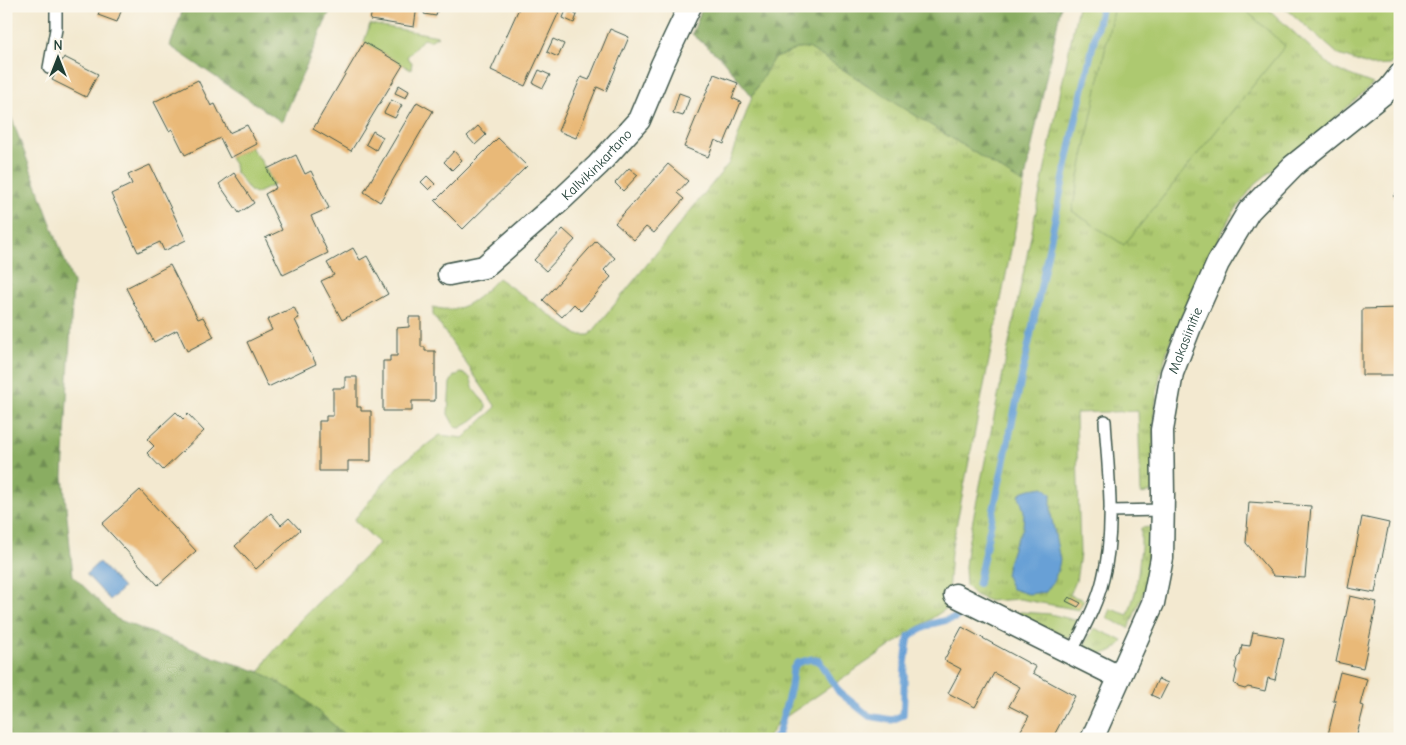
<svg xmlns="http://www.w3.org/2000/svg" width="1406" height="745" viewBox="0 0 1406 745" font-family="'Comic Neue',sans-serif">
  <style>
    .grass { fill: url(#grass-tufts); stroke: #668352 }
    .forest { fill: url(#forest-firs); stroke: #54754b }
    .park { fill: #adc96f; stroke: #668352 }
    .water { fill: #68a0d6; stroke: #446e85 }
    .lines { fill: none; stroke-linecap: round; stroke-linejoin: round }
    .stream { stroke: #68a0d6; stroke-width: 7 }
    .building { fill: #e9b978 }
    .service-casing { stroke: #3f574b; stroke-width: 14 }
    .minor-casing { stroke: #3f574b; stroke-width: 25 }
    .service { stroke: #fff; stroke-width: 11 }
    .minor { stroke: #fff; stroke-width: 22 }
    .labels { text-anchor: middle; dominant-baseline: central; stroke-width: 4.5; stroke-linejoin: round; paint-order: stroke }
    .street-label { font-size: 14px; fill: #1f3d34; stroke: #fbf7ec }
  </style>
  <defs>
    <pattern id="grass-tufts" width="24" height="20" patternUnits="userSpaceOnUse" patternTransform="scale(1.25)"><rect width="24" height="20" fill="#adc96f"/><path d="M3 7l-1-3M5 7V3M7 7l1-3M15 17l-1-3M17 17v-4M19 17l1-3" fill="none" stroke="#8ca45c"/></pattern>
    <pattern id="forest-firs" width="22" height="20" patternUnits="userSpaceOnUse" patternTransform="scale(1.25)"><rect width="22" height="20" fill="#8aad62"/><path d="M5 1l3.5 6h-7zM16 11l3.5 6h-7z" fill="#708e52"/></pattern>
  </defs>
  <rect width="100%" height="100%" fill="#fbf7ec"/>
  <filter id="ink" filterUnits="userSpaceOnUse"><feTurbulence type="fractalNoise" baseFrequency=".02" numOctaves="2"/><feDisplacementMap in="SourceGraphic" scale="10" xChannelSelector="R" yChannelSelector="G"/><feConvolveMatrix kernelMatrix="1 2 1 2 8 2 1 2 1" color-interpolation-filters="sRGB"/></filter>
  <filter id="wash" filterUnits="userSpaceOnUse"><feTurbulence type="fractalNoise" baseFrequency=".0096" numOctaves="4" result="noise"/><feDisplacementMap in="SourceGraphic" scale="20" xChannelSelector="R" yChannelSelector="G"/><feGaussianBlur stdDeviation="1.12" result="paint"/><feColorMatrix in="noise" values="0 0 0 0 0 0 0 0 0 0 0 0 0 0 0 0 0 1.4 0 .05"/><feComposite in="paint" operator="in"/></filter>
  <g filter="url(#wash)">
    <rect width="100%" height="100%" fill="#f3e9d0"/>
    <g class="grass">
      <polygon points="1078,6 1265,6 1334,69 1373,84 1320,132 1255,184 1230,217 1199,277 1169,345 1160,376 1154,414 1154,481 1151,492 1141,494 1138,411 1076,413 1080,554 1076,581 1070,595 1084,600 1079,610 1020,599 989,601 975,595 966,586 965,567 967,549"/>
      <polygon points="1283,6 1400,6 1400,54 1390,65 1371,66 1339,55"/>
      <path d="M 809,48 L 1024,184 L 951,552 L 947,608 L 778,722 L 767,739 L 349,739 L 301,696 L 260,672 L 268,658 L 303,617 L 379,543 L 354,520 L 398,466 L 440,435 L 463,438 L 496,407 L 433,315 L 433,307 C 463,316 479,297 498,278 L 578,335 L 590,335 L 729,163 L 752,96 L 773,59 L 797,49 Z"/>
      <polygon points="1150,527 1153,533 1154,541 1145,588 1129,628 1107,618 1111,609 1128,615 1136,590 1141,547 1141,528"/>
      <path d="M 1020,612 L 1050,614 L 1079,621 C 1075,629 1072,638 1063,638 L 1019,614 Z"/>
      <path d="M 1094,628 L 1123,641 C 1115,653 1099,658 1086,649 L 1085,644 Z"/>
    </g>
    <g class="forest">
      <polygon points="184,6 332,6 282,122 170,46"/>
      <polygon points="703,6 1061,6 1024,184 809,48 797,49 773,59 752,96 721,58 692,34"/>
      <polygon points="6,103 73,283 63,476 73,576 117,619 213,657 260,672 301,696 349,739 6,739"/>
    </g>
    <g class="park">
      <polygon points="1114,6 1241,6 1285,46 1124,245 1072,211"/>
      <polygon points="370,24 438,36 430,41 423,39 407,57 408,59 412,62 411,70 364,42"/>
      <path d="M 251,147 C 254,153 258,156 261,161 C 266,169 270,177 274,185 L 255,194 L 253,192 L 250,191 L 235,171 L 234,164 L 230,158 Z"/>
      <path d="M 461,373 C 472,377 470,377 473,387 C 475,393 482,399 486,404 L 486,410 L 469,423 L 460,428 L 455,427 L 448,414 L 450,383 L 454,376 Z"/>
    </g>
    <g class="water">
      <polygon points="1044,487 1051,494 1051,514 1060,560 1058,570 1053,582 1046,592 1028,594 1012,589 1006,576 1008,563 1014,545 1023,528 1024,511 1019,496 1021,492 1030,489"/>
      <polygon points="99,562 123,588 110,600 86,574"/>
    </g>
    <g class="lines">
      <g class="stream">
        <polyline points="978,584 1078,110 1102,6"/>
        <path d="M 774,739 L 778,735 L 791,687 L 793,669 L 797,663 L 811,659 L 819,661 L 839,692 L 869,716 L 892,720 L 903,715 C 904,704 904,698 904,687 C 904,670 906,653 909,636 L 931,624 L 955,618 L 964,612"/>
      </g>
    </g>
    <g id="blocks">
      <g class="building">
        <polygon points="101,6 123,6 117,22 98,15"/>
        <polygon points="373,6 417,6 414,27 370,20"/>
        <polygon points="426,6 438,6 436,16 424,14"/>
        <polygon points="520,6 547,6 559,12 525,86 491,70"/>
        <polygon points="566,10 577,15 574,23 563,18"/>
        <polygon points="610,29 629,37 606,91 597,87 576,138 558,131 581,77 589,80"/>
        <polygon points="553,39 564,44 558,57 547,52"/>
        <polygon points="364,42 403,65 351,151 313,129"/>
        <polygon points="64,57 98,74 86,97 52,80"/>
        <polygon points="539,70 550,75 543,88 533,83"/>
        <polygon points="714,74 738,83 732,98 741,102 724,144 715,140 708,157 684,147"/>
        <polygon points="198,80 211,106 215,104 229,133 247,125 257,144 230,158 220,138 185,155 172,129 169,131 154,102"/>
        <polygon points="399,85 409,91 406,98 395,93"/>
        <polygon points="679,93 690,97 683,116 673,113"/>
        <polygon points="391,100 402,105 395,118 384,113"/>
        <polygon points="417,102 433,111 380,202 364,192"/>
        <polygon points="478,126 486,135 475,145 467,136"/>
        <polygon points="373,131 383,137 376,150 366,144"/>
        <polygon points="498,138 527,166 463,229 435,201"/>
        <polygon points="454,151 462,160 452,170 444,162"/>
        <polygon points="296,155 305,174 311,171 329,208 311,216 328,253 283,275 265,238 282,230 265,194 276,188 267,169"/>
        <polygon points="668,164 688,181 677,193 684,199 654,233 646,227 634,240 615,223"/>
        <polygon points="150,165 186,240 164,251 160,242 138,252 111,194 132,184 128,175"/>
        <polygon points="629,168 638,175 623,191 615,183"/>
        <polygon points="234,173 254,203 239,213 219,184"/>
        <polygon points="427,176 435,184 429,190 421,182"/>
        <polygon points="1400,189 1400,202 1393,196"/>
        <polygon points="563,229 575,240 546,271 534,260"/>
        <polygon points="596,241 615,258 604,270 611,277 581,311 574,304 562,317 543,300"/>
        <polygon points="353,248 360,260 367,256 388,294 342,320 321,281 334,275 327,263"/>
        <polygon points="170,265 198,319 203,317 214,337 187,351 177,330 154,342 126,288"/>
        <polygon points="294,307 299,318 295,320 316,364 268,387 247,342 272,330 267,320"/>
        <polygon points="1400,308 1400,375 1362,375 1362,309"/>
        <polygon points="409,317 421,317 421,347 425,347 425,351 435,351 435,401 412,401 412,411 383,411 383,361 390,361 390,356 397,356 397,328 409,327"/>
        <polygon points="345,377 357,377 357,407 361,407 361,411 371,411 371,461 348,461 348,471 319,471 319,421 326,421 326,416 333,416 333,388 345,388"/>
        <polygon points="176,412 183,419 188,414 204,431 163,470 147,453 154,446 147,439"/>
        <polygon points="140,490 196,551 158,585 102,524"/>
        <polygon points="1249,502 1311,506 1305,578 1274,576 1246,543"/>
        <polygon points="271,513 281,525 289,518 300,530 256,569 235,546"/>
        <polygon points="1362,517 1389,523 1375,593 1348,588"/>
        <polygon points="1350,596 1377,602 1363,668 1336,662"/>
        <polygon points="1069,597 1081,603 1078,607 1066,601"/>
        <polygon points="962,627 1036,667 1033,673 1075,696 1052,739 1016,739 1029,716 1009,706 1020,687 994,673 975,707 948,693 961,669 944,660"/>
        <polygon points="1253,632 1284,638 1275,680 1268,678 1265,691 1248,687 1245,689 1238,687 1237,685 1234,684 1237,671 1235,668 1237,658 1240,655 1242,645 1250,646"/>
        <polygon points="1340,672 1367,679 1360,705 1364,706 1356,739 1327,739 1336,701 1333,701"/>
        <polygon points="1158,679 1168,683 1160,699 1151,695"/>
      </g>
    </g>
  </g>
  <g filter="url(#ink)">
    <use href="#blocks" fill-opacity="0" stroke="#3f574b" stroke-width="1"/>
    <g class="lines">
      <defs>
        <g id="service">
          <polyline points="49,68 56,29 56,6"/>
          <polyline points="1110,511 1163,510"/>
          <path d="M 1071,653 C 1083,629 1097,605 1103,579 C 1116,528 1108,473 1105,421"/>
        </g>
        <g id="minor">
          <path id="s1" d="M 449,274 L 484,267 L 561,200 L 598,165 L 639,120 L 662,65 L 690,6"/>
          <polyline points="955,595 1119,677"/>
          <path id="s2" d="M 1092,739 L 1153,603 L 1162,558 L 1163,495 L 1162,430 L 1172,373 L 1191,324 L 1218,263 L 1249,211 L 1293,166 L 1389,89 L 1400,75"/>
        </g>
      </defs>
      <use href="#service" class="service-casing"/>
      <use href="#minor" class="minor-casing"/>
      <use href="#service" class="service"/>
      <use href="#minor" class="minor"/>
    </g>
  </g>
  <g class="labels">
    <g class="street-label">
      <text stroke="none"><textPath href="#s1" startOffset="188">Kallvikinkartano</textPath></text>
      <text stroke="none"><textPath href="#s2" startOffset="416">Makasiinitie</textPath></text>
    </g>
  </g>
  <rect width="1406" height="745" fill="none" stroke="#fbf7ec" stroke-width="25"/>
  <g transform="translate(58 58)" stroke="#fbf7ec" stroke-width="4" paint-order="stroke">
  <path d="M0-4L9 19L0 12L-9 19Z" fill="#1f3d34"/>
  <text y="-8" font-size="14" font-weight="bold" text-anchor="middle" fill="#1f3d34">N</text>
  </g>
</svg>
